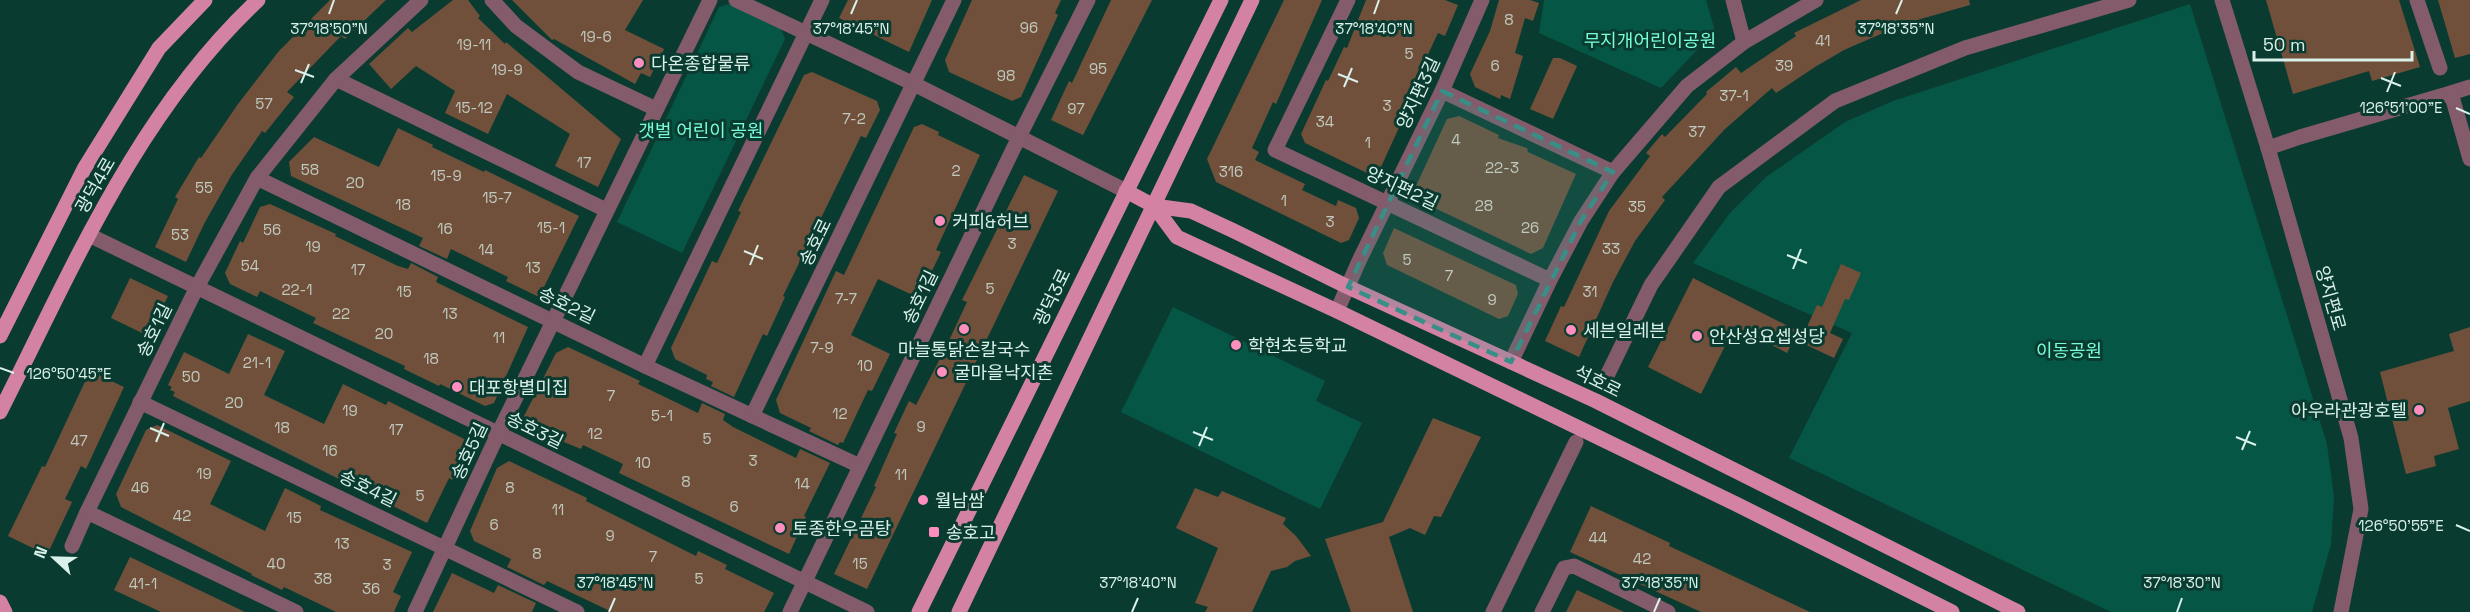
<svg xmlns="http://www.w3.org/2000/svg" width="2470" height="612" viewBox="0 0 2470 612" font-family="'Space Grotesk','Noto Sans KR',sans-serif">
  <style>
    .green { fill: #065646 }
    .building { fill: #71503b }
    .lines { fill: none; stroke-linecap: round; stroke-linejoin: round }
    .minor { stroke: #845b6b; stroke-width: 15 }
    .major { stroke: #d482a4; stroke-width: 15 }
    .marked { fill: #378f87; fill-opacity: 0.2; stroke: #378f87; stroke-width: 4.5; stroke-dasharray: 12 8; stroke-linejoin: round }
    .ticks { fill: none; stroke: #d9f1e9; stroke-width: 2 }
    .poi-dot { fill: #fd8ebe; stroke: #0a3b30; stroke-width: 2 }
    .labels { text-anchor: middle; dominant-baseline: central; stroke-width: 6; stroke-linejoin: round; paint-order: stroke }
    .number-label { font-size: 15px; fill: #bfc9be }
    .park-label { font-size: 18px; fill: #7afddb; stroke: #0a3b30 }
    .poi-label { font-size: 18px; fill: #d9f1e9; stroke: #0a3b30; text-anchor: start }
    .street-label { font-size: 18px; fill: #d9f1e9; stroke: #0a3b30 }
    .ticks-label { font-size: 15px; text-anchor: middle; fill: #d9f1e9; stroke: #0a3b30; stroke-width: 6; stroke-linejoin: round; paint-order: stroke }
  </style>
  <rect width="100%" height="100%" fill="#0a3b30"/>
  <g class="green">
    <polygon points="1544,0 1706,0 1715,31 1661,88 1539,33"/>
    <polygon points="729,4 781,29 785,39 682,253 617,222 719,7"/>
    <polygon points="2190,4 2327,444 2334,497 2331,544 2312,612 2111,612 1789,458 1852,333 1693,263 1730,213 1766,177 1845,122 1893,101"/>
    <polygon points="1173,307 1325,381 1316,401 1362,423 1320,509 1121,412"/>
  </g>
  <g class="building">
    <polygon points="330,0 386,0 345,39 341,36 287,92 294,97 265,133 262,131 231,176 204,224 186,262 155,247 178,199 175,197 199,157 201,158 238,104 279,51"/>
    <polygon points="453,0 468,0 480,16 478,18 505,44 506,42 621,139 598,187 555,166 570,134 507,94 488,134 445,113 455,91 416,66 391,89 369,64 408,28 412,32"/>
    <polygon points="512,0 643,0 625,30 664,49 650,77 641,73 635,84 554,39 552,40"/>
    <polygon points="848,0 932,0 909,52 839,18"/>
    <polygon points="972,0 1061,0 1055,13 1058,15 1021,97 1012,101 949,72 945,60"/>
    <polygon points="1111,0 1152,0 1083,135 1051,120 1069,81 1072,83"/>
    <polygon points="1284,0 1322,0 1276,104 1273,102 1252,148 1259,152 1255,160 1305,184 1302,190 1336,206 1338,200 1356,208 1359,218 1349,240 1341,243 1216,182 1207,159"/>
    <polygon points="1366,0 1445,0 1458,5 1445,36 1438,33 1409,95 1413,97 1381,167 1369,174 1305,143 1301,134 1326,80 1328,81 1344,47 1347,48"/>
    <polygon points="1499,0 1530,0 1539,3 1533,21 1525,18 1515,53 1523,56 1510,99 1501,95 1500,99 1475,87 1470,74 1490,31"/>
    <polygon points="1861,0 1969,0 1970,5 1889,28 1890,30 1844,50 1815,67 1776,93 1772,88 1725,129 1662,197 1665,200 1635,241 1613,282 1579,357 1545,341 1561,306 1564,307 1609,211 1650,156 1646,153 1662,134 1665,137 1707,94 1706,92 1736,67 1741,73 1796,36 1794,33"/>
    <polygon points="2266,0 2399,0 2420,67 2372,81 2369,71 2293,94"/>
    <polygon points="2438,0 2470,0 2470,54 2455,58"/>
    <polygon points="1553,58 1560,58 1577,66 1553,119 1530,109"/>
    <polygon points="812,72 877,101 880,110 866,138 861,136 783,296 785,297 767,336 763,334 734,397 711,386 713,382 706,379 707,375 675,359 671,348 712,261 717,263 741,212 738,211 804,75"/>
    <polygon points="1459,116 1499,135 1498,138 1527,148 1528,152 1576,174 1543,248 1531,254 1420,201 1415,188 1447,119"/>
    <polygon points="922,124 939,132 938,135 980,155 936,250 941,252 919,298 878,279 851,335 890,354 872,391 868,390 843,443 840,442 838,445 809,431 811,428 780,413 776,400 836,271 844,275 914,127"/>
    <polygon points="398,128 433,145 432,147 484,172 485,170 579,216 539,297 506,281 508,277 451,249 447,259 419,246 423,238 291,176 289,162 314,137 379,167"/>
    <polygon points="1024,175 1058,191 867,589 834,574 876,487 874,486 897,434 894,433 909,401 916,405 945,349 967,302 962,300"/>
    <polygon points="270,204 336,234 335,236 398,266 408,269 411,263 438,277 436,282 528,327 494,403 485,406 440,384 439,386 404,369 405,366 313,323 316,318 260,291 257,297 230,284 225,273 240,241 243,243 260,207"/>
    <polygon points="1394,228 1516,285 1518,294 1508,316 1499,319 1387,265 1383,253"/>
    <polygon points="1841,264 1861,273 1849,300 1845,299 1830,333 1843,339 1834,358 1800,342 1817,305 1822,307"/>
    <polygon points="130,278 168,296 152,329 146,326 142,333 111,318"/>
    <polygon points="1693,278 1798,331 1787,353 1735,326 1701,394 1648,367"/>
    <polygon points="2470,327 2470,401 2448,408 2459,449 2434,456 2436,466 2406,474 2380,372 2454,351 2449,334"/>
    <polygon points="248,334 285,351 264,395 324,424 343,384 386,405 388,401 470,442 452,480 449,478 427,523 173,396 175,392 170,390 172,387 168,385 184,352 229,374"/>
    <polygon points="568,347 640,381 638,384 698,413 702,403 725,414 723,420 733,427 796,458 800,449 830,463 804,516 806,517 789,554 619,473 623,464 583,445 581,449 532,429 524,416 556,353"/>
    <polygon points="90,371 124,387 86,469 81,466 65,499 72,502 47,555 8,536 42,466 45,467"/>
    <polygon points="1433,418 1481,437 1441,517 1434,516 1425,535 1410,528 1389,537 1413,612 1351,612 1325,539 1383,522"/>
    <polygon points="157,425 231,461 210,504 265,531 285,488 321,506 320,510 412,552 393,592 401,596 394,612 336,612 284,587 282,590 251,575 252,574 121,507 116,494 146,430"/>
    <polygon points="509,461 587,498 586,501 696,556 698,551 727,565 725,569 774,593 764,612 612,612 547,581 544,585 507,567 511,559 474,541 470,531 497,468"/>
    <polygon points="1195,488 1218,497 1222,491 1286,518 1283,524 1296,536 1311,556 1295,561 1287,567 1271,571 1252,612 1205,612 1208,607 1195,603 1218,548 1176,528"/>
    <polygon points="1591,506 1670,543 1669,546 1810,612 1701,612 1570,552"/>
    <polygon points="130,557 174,578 245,612 161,612 114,590"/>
    <polygon points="452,573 494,593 498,585 536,603 532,612 433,612"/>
    <polygon points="1577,590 1624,612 1566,612"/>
  </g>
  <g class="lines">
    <g class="minor">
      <polyline points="492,0 516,26 578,72 656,109"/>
      <polyline points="736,0 914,84 1126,191"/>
      <polyline points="1348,0 1275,150 1550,280 1581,221 1613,172 1687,86 1744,42 1816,0"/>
      <polyline points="1733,0 1744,42"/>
      <polyline points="2222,0 2268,148 2351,438 2361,509 2341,612"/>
      <polyline points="2417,0 2440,68"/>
      <polyline points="336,79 606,210"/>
      <polyline points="1442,91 1613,172"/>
      <polyline points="2451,93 2470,87"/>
      <polyline points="2268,148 2300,137 2451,93 2470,159"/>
      <polyline points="257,178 645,366 860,466"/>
      <polyline points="89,235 867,612"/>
      <polyline points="1337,311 1359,261 1442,91 1482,0"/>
      <polyline points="1511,362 1550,280"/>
      <polyline points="645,366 822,0"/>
      <polyline points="1603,384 1651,285 1719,187 1835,101 1965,48 2129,0"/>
      <polyline points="140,402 577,612"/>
      <polyline points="752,416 954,0"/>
      <polyline points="72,546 87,512"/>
      <polyline points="296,612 87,512 196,289 257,178 336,79 421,0"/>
      <polyline points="415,612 498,434 710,0"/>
      <polyline points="790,612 1019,137 1088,0"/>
      <polyline points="1493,612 1576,442"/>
      <polyline points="1542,612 1564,568 1574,566 1668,612"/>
    </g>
    <g class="major">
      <polyline points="1126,191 1154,206 1191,211 1234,231 1348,287 1596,401 2018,612"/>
      <polyline points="1154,206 1177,237 1337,311 1736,504 1952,612"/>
      <polyline points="0,336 84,169 159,48 205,0"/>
      <path d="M 0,412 C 73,267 138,112 258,0"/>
      <polyline points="0,602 5,612"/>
      <polyline points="919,612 1221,0"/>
      <polyline points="959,612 1252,0"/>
    </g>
  </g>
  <path class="marked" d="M 1442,91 L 1613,172 L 1581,221 L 1511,362 L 1348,287 Z"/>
  <path class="ticks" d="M 329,14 L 334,0M 851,14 L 857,0M 1374,14 L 1379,0M 1896,14 L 1902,0M 295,70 L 314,77M 1338,74 L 1358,82M 2381,78 L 2401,86M 301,83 L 309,64M 1344,87 L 1352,68M 2387,92 L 2395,72M 2456,108 L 2470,114M 744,251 L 763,259M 1787,255 L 1807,263M 750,265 L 758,245M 1793,269 L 1801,249M 0,368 L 14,373M 150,428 L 169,436M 1193,432 L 1213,440M 2236,437 L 2256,445M 156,442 L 164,423M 1199,446 L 1207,427M 2242,450 L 2250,431M 2456,525 L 2470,531M 609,612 L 615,598M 1132,612 L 1138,598M 1654,612 L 1660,598M 2177,612 L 2182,598"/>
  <g class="poi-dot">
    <circle cx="639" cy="63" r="6"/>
    <circle cx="940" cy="221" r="6"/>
    <circle cx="964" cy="329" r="6"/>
    <circle cx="1571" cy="330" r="6"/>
    <circle cx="1697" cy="336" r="6"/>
    <circle cx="1236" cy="345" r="6"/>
    <circle cx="942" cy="372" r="6"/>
    <circle cx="457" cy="387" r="6"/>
    <circle cx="2419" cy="410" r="6"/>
    <circle cx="923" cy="500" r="6"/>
    <circle cx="780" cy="528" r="6"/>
    <rect x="928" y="526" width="12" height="12" rx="3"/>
  </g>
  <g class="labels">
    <g class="number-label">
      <text x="1509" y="19">8</text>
      <text x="1029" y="27">96</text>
      <text x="596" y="36">19-6</text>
      <text x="1823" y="40">41</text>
      <text x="474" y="44">19-11</text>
      <text x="1409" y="53">5</text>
      <text x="1495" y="65">6</text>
      <text x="1784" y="65">39</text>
      <text x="1098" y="68">95</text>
      <text x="507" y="69">19-9</text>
      <text x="1006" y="75">98</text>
      <text x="1734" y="95">37-1</text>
      <text x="264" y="103">57</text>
      <text x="1387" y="105">3</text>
      <text x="474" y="107">15-12</text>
      <text x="1076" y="108">97</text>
      <text x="854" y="118">7-2</text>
      <text x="1325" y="121">34</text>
      <text x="1697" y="131">37</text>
      <text x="1456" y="139">4</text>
      <text x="1368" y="142">1</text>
      <text x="584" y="162">17</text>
      <text x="1502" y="167">22-3</text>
      <text x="310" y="169">58</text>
      <text x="956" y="170">2</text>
      <text x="1231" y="171">316</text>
      <text x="446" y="175">15-9</text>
      <text x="355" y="182">20</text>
      <text x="204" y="187">55</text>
      <text x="497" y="197">15-7</text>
      <text x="1284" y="200">1</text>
      <text x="403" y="204">18</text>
      <text x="1484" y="205">28</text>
      <text x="1637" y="206">35</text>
      <text x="1330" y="221">3</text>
      <text x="551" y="227">15-1</text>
      <text x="1530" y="227">26</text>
      <text x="445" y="228">16</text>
      <text x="272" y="229">56</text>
      <text x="180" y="234">53</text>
      <text x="1012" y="243">3</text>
      <text x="313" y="246">19</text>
      <text x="1611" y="248">33</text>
      <text x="486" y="249">14</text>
      <text x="1407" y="259">5</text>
      <text x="250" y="265">54</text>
      <text x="533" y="267">13</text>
      <text x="358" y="269">17</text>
      <text x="1449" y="275">7</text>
      <text x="990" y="288">5</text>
      <text x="297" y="289">22-1</text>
      <text x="404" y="291">15</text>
      <text x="1590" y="291">31</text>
      <text x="846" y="298">7-7</text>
      <text x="1492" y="299">9</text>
      <text x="341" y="313">22</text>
      <text x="450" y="313">13</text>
      <text x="384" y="333">20</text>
      <text x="499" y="337">11</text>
      <text x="822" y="347">7-9</text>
      <text x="431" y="358">18</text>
      <text x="257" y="362">21-1</text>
      <text x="865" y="365">10</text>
      <text x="191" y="376">50</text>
      <text x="611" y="395">7</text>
      <text x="234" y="402">20</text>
      <text x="350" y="410">19</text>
      <text x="840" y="413">12</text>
      <text x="662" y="415">5-1</text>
      <text x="921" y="426">9</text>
      <text x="282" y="427">18</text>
      <text x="396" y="429">17</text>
      <text x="595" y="433">12</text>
      <text x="707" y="438">5</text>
      <text x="79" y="440">47</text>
      <text x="330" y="450">16</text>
      <text x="753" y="460">3</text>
      <text x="643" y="462">10</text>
      <text x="204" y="473">19</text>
      <text x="901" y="474">11</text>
      <text x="686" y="481">8</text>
      <text x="802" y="483">14</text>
      <text x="140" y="487">46</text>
      <text x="510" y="487">8</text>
      <text x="420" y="495">5</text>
      <text x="734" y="506">6</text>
      <text x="558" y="509">11</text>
      <text x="182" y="515">42</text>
      <text x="294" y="517">15</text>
      <text x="494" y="524">6</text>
      <text x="610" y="535">9</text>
      <text x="1598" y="537">44</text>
      <text x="342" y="543">13</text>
      <text x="537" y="553">8</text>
      <text x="653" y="556">7</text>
      <text x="1642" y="558">42</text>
      <text x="276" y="563">40</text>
      <text x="860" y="563">15</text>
      <text x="387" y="564">3</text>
      <text x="323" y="578">38</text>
      <text x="699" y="578">5</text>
      <text x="143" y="583">41-1</text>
      <text x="371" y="588">36</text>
    </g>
    <g class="park-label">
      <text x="1650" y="40">무지개어린이공원</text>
      <text x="701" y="130">갯벌 어린이 공원</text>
      <text x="2069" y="350">이동공원</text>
    </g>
    <g class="poi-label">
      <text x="651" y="63">다온종합물류</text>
      <text x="952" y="221">커피&amp;허브</text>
      <text x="1583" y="330">세븐일레븐</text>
      <text x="1709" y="336">안산성요셉성당</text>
      <text x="1248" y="345">학현초등학교</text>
      <text x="964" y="349" text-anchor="middle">마늘통닭손칼국수</text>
      <text x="954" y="372">굴마을낙지촌</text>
      <text x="469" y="387">대포항별미집</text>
      <text x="2407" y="410" text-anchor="end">아우라관광호텔</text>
      <text x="935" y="500">월남쌈</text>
      <text x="792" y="528">토종한우곰탕</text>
      <text x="946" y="532">송호고</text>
    </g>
    <g class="street-label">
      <text transform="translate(1418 93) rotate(-65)">양지편3길</text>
      <text transform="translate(95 185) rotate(-60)">광덕4로</text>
      <text transform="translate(1402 188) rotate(25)">양지편2길</text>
      <text transform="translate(815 242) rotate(-64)">송호로</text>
      <text transform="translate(920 297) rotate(-64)">송호1길</text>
      <text transform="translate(1052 297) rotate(-64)">광덕3로</text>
      <text transform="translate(2331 298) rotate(74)">양지편로</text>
      <text transform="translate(567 305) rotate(26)">송호2길</text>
      <text transform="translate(154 330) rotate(-64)">송호1길</text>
      <text transform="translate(1598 381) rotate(26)">석호로</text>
      <text transform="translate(535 430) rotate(26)">송호3길</text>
      <text transform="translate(469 451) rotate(-65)">송호5길</text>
      <text transform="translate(368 488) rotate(26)">송호4길</text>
    </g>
  </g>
  <g class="ticks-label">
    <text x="329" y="34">37°18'50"N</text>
    <text x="851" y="34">37°18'45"N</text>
    <text x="1374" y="34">37°18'40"N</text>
    <text x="1896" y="34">37°18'35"N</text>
    <text x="2401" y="113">126°51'00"E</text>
    <text x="69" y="379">126°50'45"E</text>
    <text x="2401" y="531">126°50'55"E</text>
    <text x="615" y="588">37°18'45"N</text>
    <text x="1138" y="588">37°18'40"N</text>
    <text x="1660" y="588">37°18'35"N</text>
    <text x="2182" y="588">37°18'30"N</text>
  </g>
  <g transform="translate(54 558) rotate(292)" stroke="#0a3b30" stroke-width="4.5" paint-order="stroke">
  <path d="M0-4.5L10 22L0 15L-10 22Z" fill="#d9f1e9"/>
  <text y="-9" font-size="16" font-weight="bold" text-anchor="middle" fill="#d9f1e9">N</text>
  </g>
  <path d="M2254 51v9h158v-9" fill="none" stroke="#d9f1e9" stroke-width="3"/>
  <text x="2263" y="51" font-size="18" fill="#d9f1e9" stroke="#0a3b30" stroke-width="4.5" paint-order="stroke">50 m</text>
</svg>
